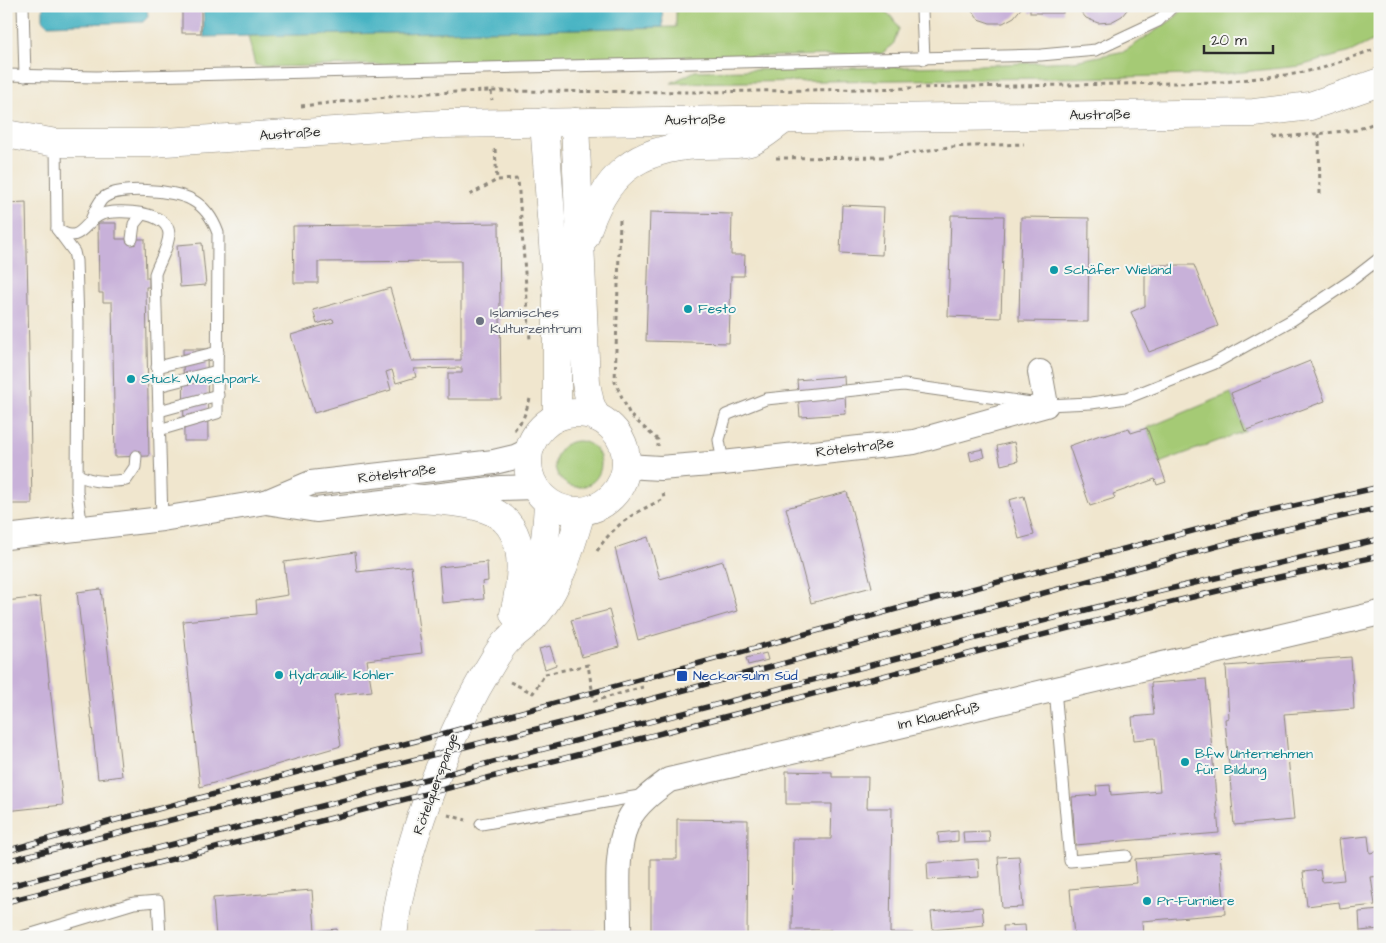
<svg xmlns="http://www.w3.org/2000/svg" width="1386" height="943" viewBox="0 0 1386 943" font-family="'Architects Daughter',sans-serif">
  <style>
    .green { fill: #a5ca74; stroke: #687a50 }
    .water { fill: #45b2c2; stroke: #386e76 }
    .building { fill: #c8b1d9 }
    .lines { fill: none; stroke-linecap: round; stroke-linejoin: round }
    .lane-casing { stroke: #8e887c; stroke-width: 13 }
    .street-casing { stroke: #8e887c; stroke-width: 26 }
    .secondary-casing { stroke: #8e887c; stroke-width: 29 }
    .path { stroke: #8e887c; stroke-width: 3; stroke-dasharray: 4 4; stroke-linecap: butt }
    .lane { stroke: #fff; stroke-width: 11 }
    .street { stroke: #fff; stroke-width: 24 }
    .secondary { stroke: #fff; stroke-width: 28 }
    .rail-casing { stroke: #2b2b2b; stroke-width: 5.5 }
    .rail { stroke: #f6f6f2; stroke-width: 4; stroke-dasharray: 11; stroke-linecap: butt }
    .culture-dot { fill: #0f9aa8; stroke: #f6f6f2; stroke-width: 2 }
    .worship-dot { fill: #6b7280; stroke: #f6f6f2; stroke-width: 2 }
    .transit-dot { fill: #1a4fb4; stroke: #f6f6f2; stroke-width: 2 }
    .labels { text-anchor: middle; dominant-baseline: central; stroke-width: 4; stroke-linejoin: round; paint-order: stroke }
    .street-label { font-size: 14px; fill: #2b2b2b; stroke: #f6f6f2 }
    .culture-label { font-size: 14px; fill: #0d838f; stroke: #f6f6f2; text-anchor: start }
    .worship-label { font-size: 14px; fill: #5b616d; stroke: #f6f6f2; text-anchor: start }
    .transit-label { font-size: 14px; fill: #164399; stroke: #f6f6f2; text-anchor: start }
  </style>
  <rect width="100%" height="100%" fill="#f6f6f2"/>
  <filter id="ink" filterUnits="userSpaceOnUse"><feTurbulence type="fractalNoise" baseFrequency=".02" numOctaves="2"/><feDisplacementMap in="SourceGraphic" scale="10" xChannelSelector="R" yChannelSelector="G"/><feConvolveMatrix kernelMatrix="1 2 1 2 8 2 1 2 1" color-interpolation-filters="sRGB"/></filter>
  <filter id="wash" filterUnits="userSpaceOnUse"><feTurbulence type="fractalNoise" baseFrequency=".0096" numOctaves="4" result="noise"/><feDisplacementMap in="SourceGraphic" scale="20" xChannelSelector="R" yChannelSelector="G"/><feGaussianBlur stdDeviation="1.12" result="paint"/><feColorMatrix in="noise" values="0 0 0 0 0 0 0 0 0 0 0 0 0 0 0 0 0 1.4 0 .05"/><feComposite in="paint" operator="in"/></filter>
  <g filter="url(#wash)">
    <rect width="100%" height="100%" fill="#f0e6ce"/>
    <g class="green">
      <path d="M 676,6 L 873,8 C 888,10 892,16 899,29 L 893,45 L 881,54 L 268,67 L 255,65 L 248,36 L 676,27 Z"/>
      <polygon points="1187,6 1380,6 1380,37 1350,52 1300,66 1223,74 1124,77 671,83 695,71 957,66 1074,61 1125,51 1173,19"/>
      <polygon points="1231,393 1245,431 1159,463 1147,428"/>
      <circle cx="578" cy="464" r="23"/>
    </g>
    <g class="water">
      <polygon points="43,6 147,6 148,17 143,22 48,25 43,20"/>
      <polygon points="203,6 662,6 663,27 204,37"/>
    </g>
    <g id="blocks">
      <g class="building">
        <rect x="182" y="6" width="19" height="27"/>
        <polygon points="968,6 1023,6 1014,17 1003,23 990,23 978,19"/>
        <rect x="1030" y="6" width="33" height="7"/>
        <polygon points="1076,6 1130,6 1122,16 1111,22 1098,23 1086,18"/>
        <polygon points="26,202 32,504 6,504 6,203"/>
        <polygon points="842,205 884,207 882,255 840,253"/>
        <polygon points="650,212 732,214 731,255 745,255 744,276 731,276 729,343 646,341"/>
        <polygon points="951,215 1004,216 1001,318 948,316"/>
        <polygon points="1021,217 1089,218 1088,322 1019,321"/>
        <polygon points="98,223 116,223 116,239 145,239 146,278 149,278 149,287 146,287 149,456 115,457 112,302 103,302 103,293 99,293"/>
        <polygon points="499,223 501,399 448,399 448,373 462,373 462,368 414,369 416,377 396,383 392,370 386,372 391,390 314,413 291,335 334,322 333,319 317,324 313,310 390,288 411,361 461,360 461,261 318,262 318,283 294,283 293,226"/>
        <polygon points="202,243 206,285 180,287 177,245"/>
        <polygon points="1145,265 1194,265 1218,326 1149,352 1131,312 1145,306"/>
        <polygon points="183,349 207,349 208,441 184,441"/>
        <polygon points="1310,361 1325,401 1245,431 1231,393"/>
        <polygon points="844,376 846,414 800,417 797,380"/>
        <polygon points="1129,428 1131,433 1147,428 1166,482 1157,485 1155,479 1113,494 1115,498 1090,506 1069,446 1103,434 1104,436"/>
        <polygon points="1014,442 1018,461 1001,465 997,446"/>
        <polygon points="983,449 985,457 971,461 969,452"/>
        <polygon points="847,492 872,587 811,603 786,508"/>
        <polygon points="1024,496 1034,535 1019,539 1009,500"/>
        <polygon points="648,537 660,579 723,561 737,611 638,640 615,548"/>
        <polygon points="355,552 357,572 411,566 422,653 367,660 372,691 334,695 341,746 200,787 183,621 257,614 256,600 288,595 284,562"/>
        <polygon points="487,562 488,581 482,582 484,599 442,603 439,567"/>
        <polygon points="101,589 122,776 98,779 77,592"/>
        <polygon points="40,597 63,805 6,811 6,601"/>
        <polygon points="609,610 619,647 582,657 571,620"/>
        <polygon points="550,646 556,665 545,669 539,649"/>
        <polygon points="766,653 768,660 748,665 746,658"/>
        <polygon points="1351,657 1354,709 1284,714 1294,820 1234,825 1225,719 1229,718 1226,666"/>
        <polygon points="1206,679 1219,833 1075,845 1072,797 1097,795 1096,786 1110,785 1111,795 1160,791 1155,738 1134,740 1132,717 1154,715 1151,683"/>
        <polygon points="786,771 832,772 832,777 868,777 867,808 892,808 890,933 913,933 913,937 831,937 831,930 792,930 793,839 831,839 832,804 786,804"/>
        <polygon points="677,819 748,820 747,937 651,937 651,859 677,859"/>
        <polygon points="958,831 958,841 939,843 938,833"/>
        <polygon points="989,831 990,842 964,843 963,832"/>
        <polygon points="1368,836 1370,853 1380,851 1380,876 1371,877 1375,905 1340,909 1339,902 1307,906 1303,872 1320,870 1322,882 1344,880 1339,839"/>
        <polygon points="1220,852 1225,914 1142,921 1143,937 1074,937 1070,889 1137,883 1135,859"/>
        <polygon points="1019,856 1023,907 1002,908 998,857"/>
        <polygon points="978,859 979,877 928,880 927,863"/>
        <polygon points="312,890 315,931 337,929 338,937 216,937 213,898"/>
        <polygon points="982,907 984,925 933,930 931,912"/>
        <polygon points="1380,910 1380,929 1360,931 1359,912"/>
        <polygon points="1025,925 1026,937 1004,937 1003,926"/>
        <rect x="537" y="930" width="59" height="7"/>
      </g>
    </g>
  </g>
  <g filter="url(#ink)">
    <use href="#blocks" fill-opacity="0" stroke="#8e887c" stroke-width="1"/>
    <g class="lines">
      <defs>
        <g id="lane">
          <polyline points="23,6 25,76"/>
          <polyline points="924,6 922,11 924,59"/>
          <polyline points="6,75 96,77 1041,55 1096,50 1158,21 1173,6"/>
          <polyline points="56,143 57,229 74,252 76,261 78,322 77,491 82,530"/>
          <path d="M 91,220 C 94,213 97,205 102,199 C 118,185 175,190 192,200 C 205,207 213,219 218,233 L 217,413 L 159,430"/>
          <path d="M 57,229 C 81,247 84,220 102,214 C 119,209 168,211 169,234 C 169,247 159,262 155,274 L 162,519"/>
          <polyline points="132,239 134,224 142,214"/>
          <polyline points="157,367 218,352"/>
          <polyline points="158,386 217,371"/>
          <polyline points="159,411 218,395"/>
          <polyline points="723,463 719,440 726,415 766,399 904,385 1046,405 1091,403 1127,398 1213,364 1292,320 1353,279 1380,258"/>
          <path d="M 78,475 C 94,483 109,482 126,480 L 135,467 L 136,456"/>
          <polyline points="1055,689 1070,861 1126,856"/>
          <polyline points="481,824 645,795"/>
          <polyline points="22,937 134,903 158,901 160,937"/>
        </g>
        <g id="street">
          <polyline points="626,466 660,468 723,463 914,442 1046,405 1040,372"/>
          <polyline points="266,502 316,510 501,488 535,487"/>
          <polyline points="6,537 162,519 266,502 311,483 494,462 515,457 530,450"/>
          <path d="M 619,937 C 620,900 613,855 628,821 C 636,804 654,791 669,780 L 1380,613"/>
        </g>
        <g id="secondary">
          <polyline points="544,122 557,298 557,417"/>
          <polyline points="575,122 586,383 590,403 596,417"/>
          <polyline points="6,134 56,143 150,143 442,124 1254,113 1310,106 1380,82"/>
          <path d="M 585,237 C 604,175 635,148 700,145 C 713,144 738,146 750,142 C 762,138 774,126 785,119"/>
          <circle cx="577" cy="462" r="49"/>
          <path d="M 411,498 C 437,501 467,501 491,511 C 530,528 522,581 514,614"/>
          <path d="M 524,597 C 544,562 546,542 548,503"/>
          <path d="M 393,937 C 401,855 447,736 490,666 C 495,658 500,648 507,641 C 515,633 525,627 533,618 C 559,590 571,547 581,512"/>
        </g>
      </defs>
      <use href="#lane" class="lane-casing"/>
      <use href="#street" class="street-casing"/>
      <use href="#secondary" class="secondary-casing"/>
      <g class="path">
        <polyline points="491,91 492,100"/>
        <polyline points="301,106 426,93 491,91 706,92 1223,82 1294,74 1323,68 1380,47"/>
        <polyline points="1319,134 1320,195"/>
        <polyline points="1273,138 1356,130 1380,121"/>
        <polyline points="495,149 497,180 518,179 530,340"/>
        <polyline points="776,158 883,157 949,147 1024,144"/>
        <polyline points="470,195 497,180"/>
        <polyline points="620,220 615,382 630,415 658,440 658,446"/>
        <polyline points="514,430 523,419 530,399"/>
        <path d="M 597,551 C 614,524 635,512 664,499 L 663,492"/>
        <polyline points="510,682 533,693 545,674 588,665 594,701 643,687"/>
        <polyline points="448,815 466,820"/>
      </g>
      <use href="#lane" class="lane"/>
      <use href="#street" class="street"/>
      <use href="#secondary" class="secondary"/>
      <defs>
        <g id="rail">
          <polyline points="6,851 112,821 431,737 911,605 1253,515 1380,487"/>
          <polyline points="6,861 581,718 1255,536 1380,508"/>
          <polyline points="6,887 1140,596 1380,539"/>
          <polyline points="6,902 1143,609 1259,581 1380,556"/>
        </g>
      </defs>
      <use href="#rail" class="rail-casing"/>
      <use href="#rail" class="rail"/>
    </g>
  </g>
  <g class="culture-dot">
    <circle cx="1054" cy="270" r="5"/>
    <circle cx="688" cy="309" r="5"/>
    <circle cx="131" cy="379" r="5"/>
    <circle cx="279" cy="675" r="5"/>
    <circle cx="1185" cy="762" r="5"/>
    <circle cx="1147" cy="901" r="5"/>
  </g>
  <circle class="worship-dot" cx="480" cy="321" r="5"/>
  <rect class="transit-dot" x="676" y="670" width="12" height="12" rx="2.5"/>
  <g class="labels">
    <g class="street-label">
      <text transform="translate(1100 115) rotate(-1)">Austraße</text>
      <text transform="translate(695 120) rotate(-1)">Austraße</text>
      <text transform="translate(290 134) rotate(-4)">Austraße</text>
      <text transform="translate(855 448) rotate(-7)">Rötelstraße</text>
      <text transform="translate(397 474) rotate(-7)">Rötelstraße</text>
      <text transform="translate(939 716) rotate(-13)">Im Klauenfuß</text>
      <text transform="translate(436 784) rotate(-70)">Rötelquerspange</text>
    </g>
    <g class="culture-label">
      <text x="1064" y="270">Schäfer Wieland</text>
      <text x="698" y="309">Festo</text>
      <text x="141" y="379">Stuck Waschpark</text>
      <text x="289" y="675">Hydraulik Kohler</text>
      <text x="1195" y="754">Bfw Unternehmen<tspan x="1195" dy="16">für Bildung</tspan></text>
      <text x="1157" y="901">Pr-Furniere</text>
    </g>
    <g class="worship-label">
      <text x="490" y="313">Islamisches<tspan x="490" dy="16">Kulturzentrum</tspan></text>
    </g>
    <g class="transit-label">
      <text x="693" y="676">Neckarsulm Süd</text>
    </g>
  </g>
  <rect width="1386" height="943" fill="none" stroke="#f6f6f2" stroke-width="25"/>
  <path d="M1204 45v8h69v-8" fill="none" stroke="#2b2b2b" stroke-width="2.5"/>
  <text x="1211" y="45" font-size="15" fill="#2b2b2b" stroke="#f6f6f2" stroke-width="4" paint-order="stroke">20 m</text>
</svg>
